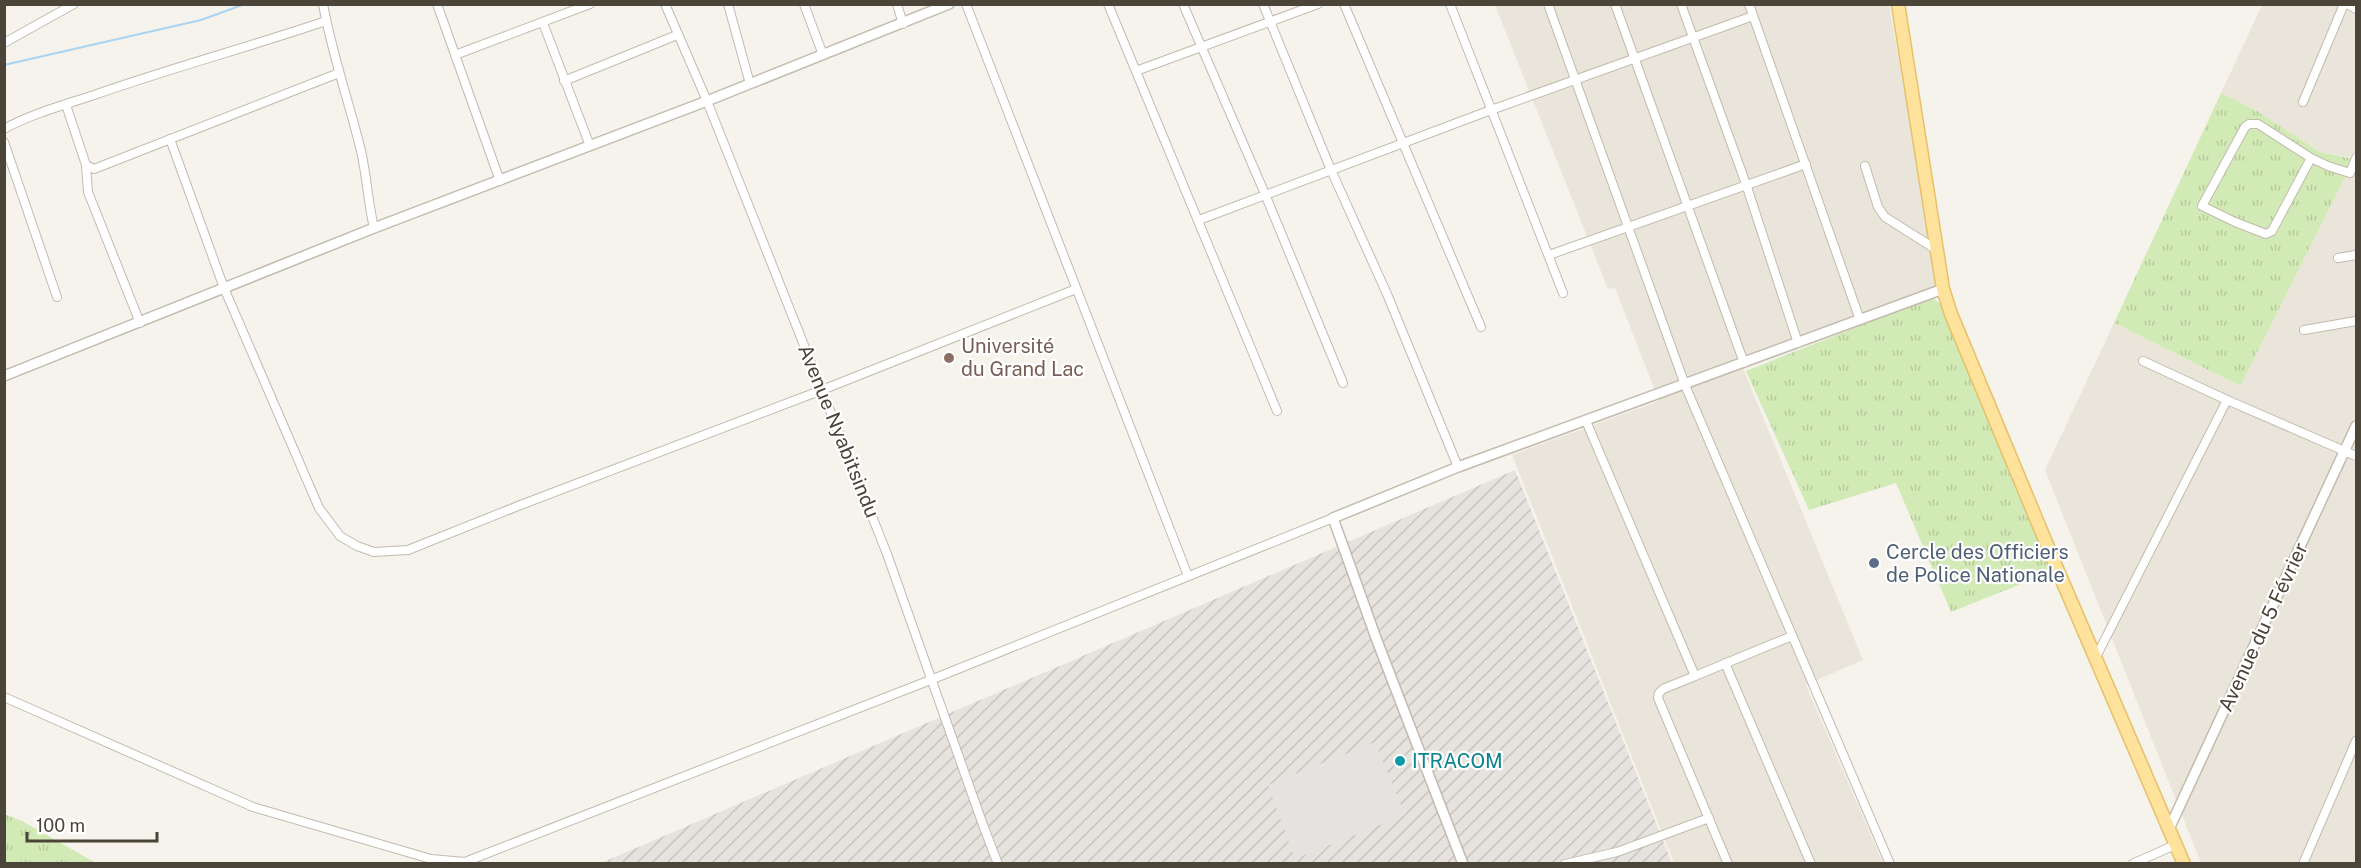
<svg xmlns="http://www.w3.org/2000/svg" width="2361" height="868" viewBox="0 0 2361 868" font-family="'Public Sans',sans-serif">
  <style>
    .residential { fill: #eae5da }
    .industrial { fill: url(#industrial-furrows) }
    .grass { fill: url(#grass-tufts) }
    .parking { fill: #e5e3e0 }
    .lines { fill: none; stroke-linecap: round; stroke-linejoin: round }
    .stream { stroke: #a9d4f2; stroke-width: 2 }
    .minor-casing { stroke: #c2bbae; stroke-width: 10 }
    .tertiary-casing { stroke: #c2bbae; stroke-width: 12 }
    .primary-casing { stroke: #e6c16a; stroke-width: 15 }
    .minor { stroke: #fff; stroke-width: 8 }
    .tertiary { stroke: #fff; stroke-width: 9 }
    .primary { stroke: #ffe39c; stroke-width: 12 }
    .education-dot { fill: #8d6e63; stroke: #fff; stroke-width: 2 }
    .service-dot { fill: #5c6f8a; stroke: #fff; stroke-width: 2 }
    .culture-dot { fill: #0f9aa8; stroke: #fff; stroke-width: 2 }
    .labels { text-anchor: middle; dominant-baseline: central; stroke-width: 4.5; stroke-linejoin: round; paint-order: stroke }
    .education-label { font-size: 20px; fill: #785e54; stroke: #fff; text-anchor: start }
    .street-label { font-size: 20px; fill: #4b4439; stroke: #fff }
    .service-label { font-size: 20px; fill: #4e5e75; stroke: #fff; text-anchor: start }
    .culture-label { font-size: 20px; fill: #0d838f; stroke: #fff; text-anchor: start }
  </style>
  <defs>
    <pattern id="industrial-furrows" width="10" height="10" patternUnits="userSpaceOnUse" patternTransform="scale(1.5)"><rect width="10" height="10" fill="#e6e2dd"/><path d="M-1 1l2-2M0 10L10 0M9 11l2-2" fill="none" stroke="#c7c3be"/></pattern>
    <pattern id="grass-tufts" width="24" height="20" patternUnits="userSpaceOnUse" patternTransform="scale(1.5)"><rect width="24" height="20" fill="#d2eab5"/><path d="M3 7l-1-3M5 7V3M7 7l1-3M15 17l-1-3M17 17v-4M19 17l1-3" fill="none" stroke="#b6ca9c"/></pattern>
  </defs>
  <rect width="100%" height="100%" fill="#f6f3ec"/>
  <g class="residential">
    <polygon points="1495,5 1889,5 1917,159 1936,286 1740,361 1863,660 1806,685 1883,863 1674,863 1512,455 1659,401 1615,288 1608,289"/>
    <polygon points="2262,5 2356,5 2356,863 2201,863 2045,470 2114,323 2239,386 2354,158 2320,152 2257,111 2221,93"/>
  </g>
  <polygon class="industrial" points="1515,470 1672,863 599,864"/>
  <g class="grass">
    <polygon points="2221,93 2257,111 2320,152 2354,159 2240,386 2114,323"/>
    <polygon points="1932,297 1942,306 2058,569 1951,612 1896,483 1809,510 1746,371"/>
    <polygon points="4,814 22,821 96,863 5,863"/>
  </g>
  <polygon class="parking" points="1375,742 1405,815 1295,859 1268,785"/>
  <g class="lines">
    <polyline class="stream" points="4,65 201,20 245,4"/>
    <defs>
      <g id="minor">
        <path d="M 323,4 C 332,54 349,102 361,151 C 367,177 368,203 374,228"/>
        <polyline points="437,4 500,181"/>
        <polyline points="665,4 707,101 887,554 983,825 998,864"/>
        <polyline points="728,4 750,84"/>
        <polyline points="804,4 823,55"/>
        <polyline points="897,4 903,24"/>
        <polyline points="966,4 1188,576"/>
        <polyline points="1108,4 1277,411"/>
        <polyline points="1183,4 1265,194 1343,383"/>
        <polyline points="1263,4 1331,170 1387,294 1458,467"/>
        <polyline points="1344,4 1481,327"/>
        <polyline points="1450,4 1563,293"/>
        <polyline points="1548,4 1685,385 1890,864"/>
        <polyline points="1615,4 1744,363"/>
        <polyline points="1681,4 1746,184 1798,343"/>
        <polyline points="1749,4 1860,320"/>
        <polyline points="2347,4 2356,9"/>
        <polyline points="543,23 590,146"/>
        <polyline points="4,43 74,4"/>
        <polyline points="455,55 590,4"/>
        <polyline points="1136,71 1318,4"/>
        <polyline points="564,81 677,35"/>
        <polyline points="2303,102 2344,4"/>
        <polyline points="66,105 86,165 94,169 339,73"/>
        <path d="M 4,129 C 28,115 67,104 94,95 C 171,68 249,47 326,21"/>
        <polyline points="170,139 224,288 319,508 340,536 357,546 374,552 408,550 518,506 822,390 1076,289"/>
        <polyline points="4,142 57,297"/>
        <polyline points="2311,158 2272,231 2266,234 2235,222 2202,206 2245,127 2249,124 2258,124 2311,158 2328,166 2350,173 2356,158"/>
        <polyline points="86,165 88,192 140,323"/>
        <polyline points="1865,166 1878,207 1885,217 1937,250"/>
        <polyline points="1199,220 1491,110 1753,16"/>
        <polyline points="1549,255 1806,164"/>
        <polyline points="2338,258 2356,255"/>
        <polyline points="2304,330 2356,321"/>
        <polyline points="2143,361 2227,400 2356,456"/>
        <polyline points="1586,421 1695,676 1663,689 1659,693 1658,698 1728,864"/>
        <polyline points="2096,657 2227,400"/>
        <polyline points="1725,663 1811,864"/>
        <polyline points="1695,676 1792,636"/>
        <polyline points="4,697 253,807 431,859 465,862 933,679 1333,518"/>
        <polyline points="1565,864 1617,852 1709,818"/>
        <polyline points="2132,864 2175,845"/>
        <polyline points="2303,864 2356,741"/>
      </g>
      <g id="tertiary">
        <polyline points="4,376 374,228 707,101 949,4"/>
        <polyline points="2169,829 2356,426"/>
        <polyline points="1463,864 1376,638 1333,518 1458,467 1943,289"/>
      </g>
      <polyline id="primary" points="1898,4 1943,289 1951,314 2055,564 2184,864"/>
    </defs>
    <use href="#minor" class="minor-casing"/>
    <use href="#tertiary" class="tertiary-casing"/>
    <use href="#primary" class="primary-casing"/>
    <use href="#minor" class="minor"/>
    <use href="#tertiary" class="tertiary"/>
    <use href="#primary" class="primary"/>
  </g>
  <circle class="education-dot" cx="949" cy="358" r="6"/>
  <circle class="service-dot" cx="1874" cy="563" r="6"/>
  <circle class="culture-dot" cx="1400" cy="761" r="6"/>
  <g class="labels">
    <g class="education-label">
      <text x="961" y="346">Université<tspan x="961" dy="23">du Grand Lac</tspan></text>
    </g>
    <g class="street-label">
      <text transform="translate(839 431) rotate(68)">Avenue Nyabitsindu</text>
      <text transform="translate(2263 627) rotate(-65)">Avenue du 5 Février</text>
    </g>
    <g class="service-label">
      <text x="1886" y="552">Cercle des Officiers<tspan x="1886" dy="23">de Police Nationale</tspan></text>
    </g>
    <g class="culture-label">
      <text x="1412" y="761">ITRACOM</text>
    </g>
  </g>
  <rect width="2361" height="868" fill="none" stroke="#4b4439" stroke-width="12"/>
  <path d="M27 832v9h130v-9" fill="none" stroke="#4b4439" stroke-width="3"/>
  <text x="36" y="832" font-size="18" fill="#4b4439" stroke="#ffffff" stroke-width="4.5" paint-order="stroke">100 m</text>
</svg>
